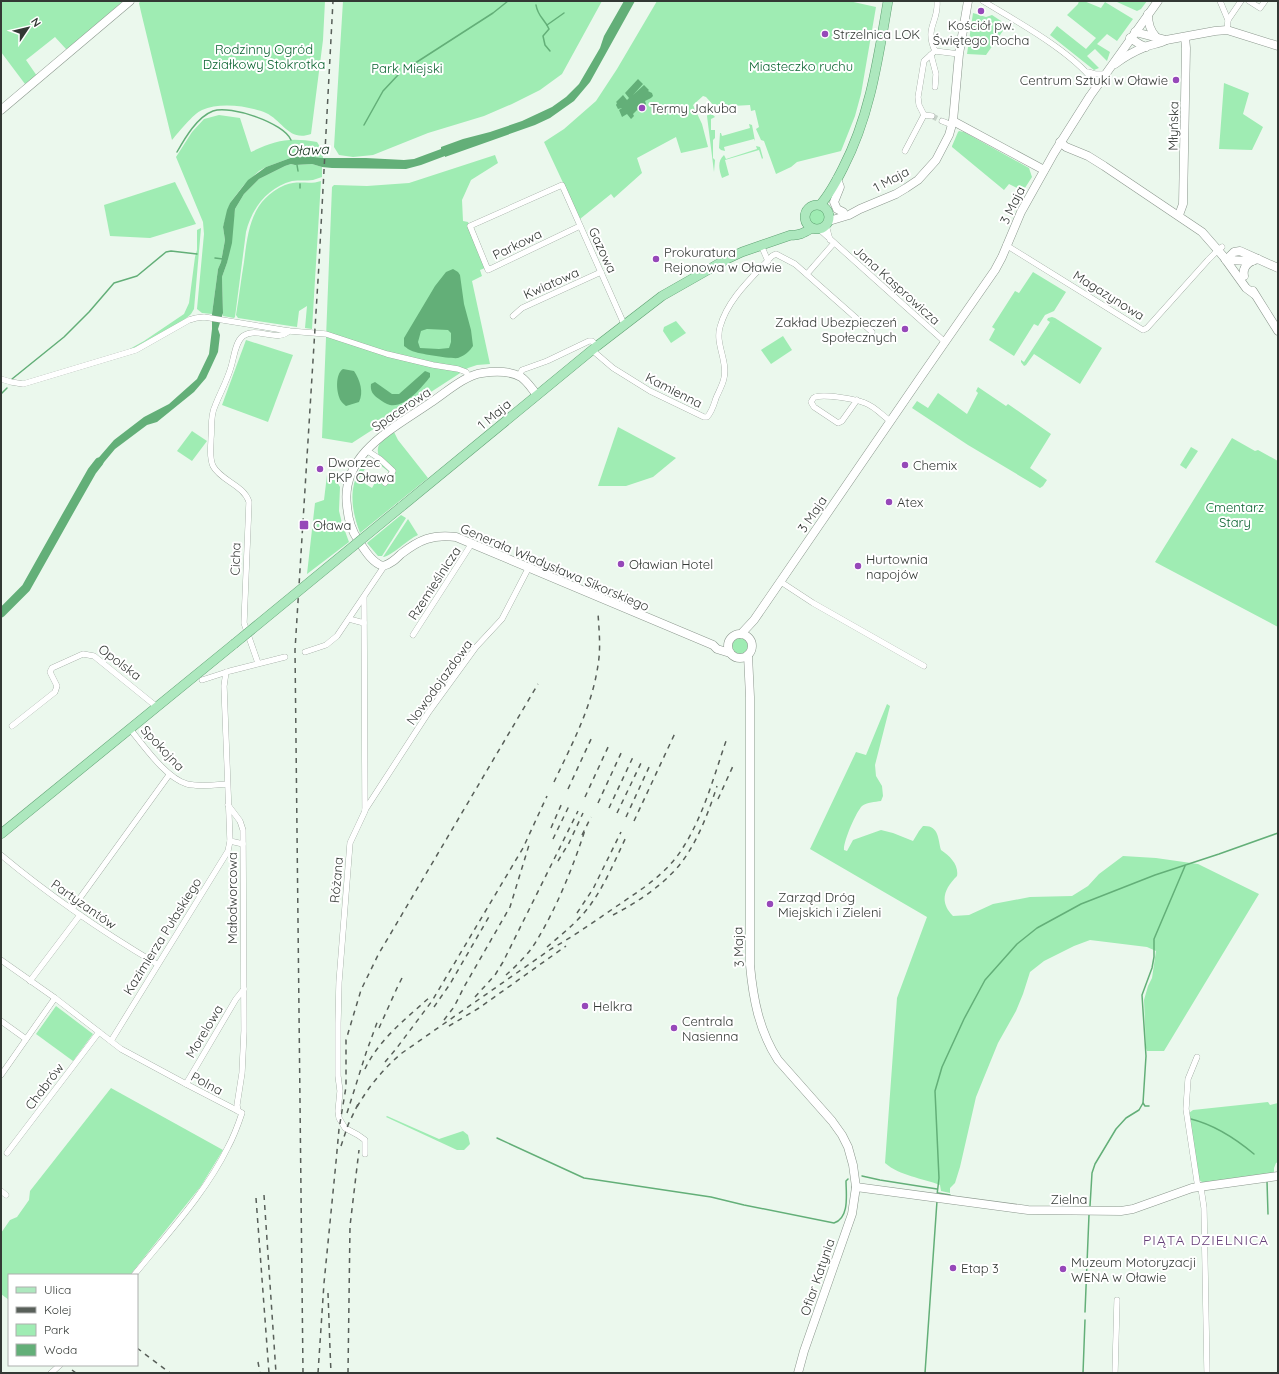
<svg xmlns="http://www.w3.org/2000/svg" width="1279" height="1374" viewBox="0 0 1279 1374" font-family="Quicksand,sans-serif">
  <style>
    .green { fill: #9fecb3 }
    .water { fill: #63af78; fill-rule: evenodd }
    .lines { fill: none; stroke-linecap: round; stroke-linejoin: round }
    .stream { stroke: #63af78; stroke-width: 1.5 }
    .river { stroke: #63af78; stroke-width: 9 }
    .street-tunnel { stroke: #c6d2c8; stroke-width: 5.5; stroke-dasharray: 5.5 3; stroke-linecap: butt }
    .street-casing { stroke: #8b978d; stroke-width: 6 }
    .secondary-casing { stroke: #8b978d; stroke-width: 9 }
    .primary-casing { stroke: #5fa172; stroke-width: 10 }
    .street { stroke: #fff; stroke-width: 5.5 }
    .secondary { stroke: #fff; stroke-width: 8 }
    .primary { stroke: #ade8be; stroke-width: 9 }
    .rail { stroke: #585f59; stroke-width: 1.5; stroke-dasharray: 5 5; stroke-linecap: butt }
    .primary-bridge-casing { stroke: #5fa172; stroke-width: 10; stroke-linecap: butt }
    .primary-bridge { stroke: #ade8be; stroke-width: 9 }
    .poi-dot { fill: #9648b9; stroke: #fff; stroke-width: 1.5 }
    .labels { text-anchor: middle; dominant-baseline: central; stroke-width: 4; stroke-linejoin: round; paint-order: stroke }
    .poi-label { font-size: 13px; fill: #333834; stroke: #fff; text-anchor: start }
    .park-label { font-size: 13px; fill: #0b6431; stroke: #fff }
    .street-label { font-size: 13px; fill: #333834; stroke: #fff }
    .water-label { font-size: 14px; font-style: italic; fill: #14351e; stroke: #fff }
    .neighbourhood-label { font-size: 14px; letter-spacing: 1px; fill: #664079; stroke: #fff }
  </style>
  <rect width="100%" height="100%" fill="#ebf8ed"/>
  <g class="green">
    <polygon points="1,1 123,1 69,49 66,49 55,37 26,60 37,76 25,84 1,52"/>
    <path d="M 141,1 L 325,1 L 323,40 L 311,134 C 289,142 283,121 266,113 C 249,106 220,102 202,110 C 193,114 179,132 172,140 L 141,12 L 139,3 Z"/>
    <polygon points="343,1 602,1 562,74 540,90 512,104 484,116 428,133 373,155 353,157 339,155 334,147"/>
    <polygon points="657,1 849,1 876,7 861,94 855,116 841,151 797,162 791,167 776,174 764,141 761,140 756,129 759,127 755,110 751,111 750,105 715,107 706,97 703,96 693,105 702,124 708,147 681,153 676,137 637,158 642,173 614,198 611,194 580,219 544,142 564,129 596,101 617,69"/>
    <polygon points="1079,1 1084,1 1101,8 1105,2 1133,19 1117,41 1107,34 1097,44 1110,52 1107,61 1095,49 1087,56 1099,68 1094,70 1050,35 1057,26 1086,49 1096,38 1067,15 1078,4"/>
    <polygon points="1118,1 1147,1 1141,9 1137,11 1117,2"/>
    <polygon points="973,13 986,17 992,15 1007,25 986,55 967,54"/>
    <polygon points="1224,83 1249,93 1243,114 1263,127 1252,150 1219,149"/>
    <polygon points="708,114 713,115 715,117 711,119 711,130 715,130 715,138 713,140 713,158 715,160 714,172 707,116"/>
    <path d="M 219,115 L 240,118 L 251,152 C 276,140 289,137 317,142 L 322,150 L 323,158 L 305,156 L 293,157 L 266,167 L 259,171 L 243,186 L 230,203 L 223,227 L 225,240 L 221,262 L 218,269 L 212,314 L 202,313 L 197,309 L 204,234 L 203,222 L 176,157 L 192,132 L 204,119 Z"/>
    <polygon points="749,124 752,125 755,141 754,139 724,147 725,151 721,150 719,148 720,133 721,133 722,136 750,128"/>
    <polygon points="959,131 964,132 1029,168 1032,177 1023,191 1009,184 1004,190 952,147 952,146 958,132"/>
    <path d="M 756,146 L 760,147 L 763,158 L 762,159 L 759,150 L 725,160 L 729,175 L 722,178 C 719,170 717,161 724,155 L 726,159 L 757,149 Z"/>
    <polygon points="495,155 498,163 471,180 462,200 463,221 468,222 485,268 480,270 482,276 472,281 490,364 477,365 468,368 352,443 322,438 332,187 334,185 367,186 409,183"/>
    <path d="M 291,164 L 295,165 L 312,164 L 322,167 L 322,177 C 319,178 316,179 313,180 C 306,181 299,180 292,181 C 267,188 252,208 246,232 L 235,317 L 234,318 L 223,316 L 222,277 L 227,263 L 235,209 L 244,194 L 259,179 L 285,166 Z"/>
    <path d="M 321,181 L 312,329 L 305,328 L 307,306 L 299,311 L 297,327 L 238,318 L 236,315 C 239,297 241,280 244,262 C 248,230 251,200 285,185 C 298,180 310,185 321,181 Z"/>
    <polygon points="175,182 196,224 150,238 110,236 104,205"/>
    <circle cx="817" cy="217" r="9"/>
    <polygon points="201,228 194,309 191,314 184,320 135,348 126,351 144,341 184,314 189,303 195,257 197,250 197,230"/>
    <polygon points="1033,272 1066,292 1054,311 1045,315 1038,326 1034,324 1014,356 989,340 995,329 992,327 1015,291 1019,293"/>
    <polygon points="1052,317 1055,318 1102,348 1080,384 1034,354 1026,365 1024,366 1021,362 1021,360 1024,362 1050,322 1047,320 1048,318"/>
    <polygon points="676,321 686,333 671,343 663,331 664,327"/>
    <polygon points="783,336 792,350 771,364 761,350"/>
    <polygon points="246,340 293,355 268,422 222,405"/>
    <polygon points="978,387 1006,406 1008,404 1051,434 1030,468 1047,480 1043,486 1040,488 968,445 912,408 917,401 928,408 938,393 967,414 978,393 976,391"/>
    <polygon points="618,427 676,458 653,477 626,486 598,486"/>
    <polygon points="192,431 207,441 192,461 177,451"/>
    <path d="M 394,432 L 398,440 L 428,478 L 360,533 C 352,512 348,490 360,469 C 362,464 364,459 370,459 L 359,480 L 372,488 L 376,481 L 381,484 L 389,472 L 375,461 L 379,456 C 374,444 385,438 394,432 Z"/>
    <polygon points="1232,438 1255,451 1258,450 1278,461 1278,627 1155,562"/>
    <polygon points="1191,447 1198,451 1186,469 1180,465"/>
    <polygon points="327,475 337,482 340,487 339,511 342,523 349,542 307,574 315,503 324,500"/>
    <polygon points="401,515 406,518 382,556 378,556 367,543"/>
    <path d="M 408,519 L 418,535 C 408,539 392,556 383,557 Z"/>
    <circle cx="740" cy="646" r="9"/>
    <path d="M 887,704 L 890,706 L 875,765 L 876,776 L 882,786 L 883,796 L 881,801 C 875,802 867,802 862,806 C 856,812 843,842 844,850 L 847,851 L 853,840 L 881,830 L 893,833 L 913,841 L 919,831 L 923,826 C 939,825 938,839 941,850 C 950,856 959,865 957,876 C 944,889 939,902 953,916 L 969,915 L 993,904 L 1030,897 L 1072,896 L 1088,886 L 1099,874 L 1123,856 L 1156,858 L 1198,864 L 1259,894 L 1164,1051 L 1147,1051 L 1146,1048 L 1144,1000 L 1148,986 L 1152,978 L 1156,951 L 1147,947 L 1090,940 L 1074,946 L 1044,961 L 1030,972 L 1023,994 L 1016,1011 L 998,1043 L 976,1097 L 960,1167 L 955,1183 L 950,1188 L 950,1193 L 941,1191 L 940,1185 C 922,1178 900,1176 885,1163 L 897,998 L 927,917 L 810,849 L 856,752 L 866,755 Z"/>
    <polygon points="56,1006 93,1034 73,1061 36,1034"/>
    <polygon points="111,1088 223,1150 201,1186 130,1275 9,1275 9,1300 1,1294 1,1233 10,1220 17,1217 29,1200 30,1191"/>
    <polygon points="1268,1102 1270,1105 1278,1103 1278,1162 1276,1163 1274,1168 1274,1173 1205,1184 1199,1180 1189,1113 1193,1110"/>
    <polygon points="387,1116 439,1139 463,1131 468,1135 470,1144 464,1150 457,1150 386,1117"/>
  </g>
  <g class="water">
    <polygon points="624,1 635,1 590,82 574,101 550,118 535,125 445,157 445,156 421,165 406,169 332,168 322,167 312,164 295,165 291,164 285,166 259,179 244,194 235,209 232,243 227,263 222,277 223,313 218,329 220,335 218,352 206,378 194,392 157,422 147,425 115,449 95,473 88,470 114,440 144,417 169,404 197,379 209,354 212,329 212,314 218,269 221,262 225,240 223,227 227,210 230,203 248,180 266,167 293,157 305,156 323,158 366,158 404,160 414,159 441,149 441,147 463,139 490,132 522,121 552,107 566,97 579,84 600,48 604,36"/>
    <polygon points="638,79 643,84 633,95 644,85 649,90 648,91 652,93 653,96 651,98 645,101 646,104 640,111 638,109 633,114 634,116 631,119 627,114 622,117 619,110 622,108 618,109 616,105 617,103 616,102 623,95 627,100 629,98 625,93"/>
    <path d="M 453,269 L 458,272 L 460,275 L 464,304 L 471,330 L 473,346 C 470,351 464,356 458,358 C 452,359 419,354 412,351 C 409,350 407,348 404,346 L 404,338 L 435,286 L 446,272 ZM 427,329 L 448,330 L 451,333 L 451,342 L 449,348 L 439,349 L 420,348 L 418,342 L 421,331 Z"/>
    <path d="M 343,369 L 354,371 C 360,380 364,392 359,402 L 346,406 C 344,404 342,403 341,401 C 336,393 335,374 343,369 Z"/>
    <path d="M 425,371 L 430,373 L 430,377 C 422,387 405,408 390,405 C 386,404 382,401 379,399 C 373,395 370,391 371,384 L 375,382 L 392,394 L 399,394 Z"/>
  </g>
  <g class="lines">
    <g class="stream">
      <path d="M 536,5 C 538,17 544,18 549,29 L 543,36 L 545,45 L 550,51"/>
      <polyline points="547,25 564,13"/>
      <polyline points="406,69 493,13 508,1"/>
      <polyline points="364,125 383,91 398,75"/>
      <path d="M 177,152 C 185,138 197,117 213,111 C 231,105 284,123 291,140"/>
      <polyline points="297,165 298,171"/>
      <polyline points="300,184 300,188"/>
      <polyline points="215,258 223,259"/>
      <polyline points="12,379 64,337 89,312 114,283 137,276 166,252 171,251 197,254"/>
      <polyline points="1,394 7,388"/>
      <polyline points="1143,1103 1145,1106 1149,1106"/>
      <path d="M 1191,1119 C 1215,1125 1236,1139 1254,1154"/>
      <path d="M 497,1138 L 584,1178 L 711,1197 L 744,1205 L 834,1223 C 850,1218 846,1193 846,1181 L 848,1179"/>
      <polyline points="862,1176 880,1180 937,1189"/>
      <polyline points="1267,1181 1268,1214"/>
      <polyline points="938,1193 950,1195"/>
      <polyline points="937,1195 939,1178 935,1091 942,1067 964,1019 985,980 1017,944 1037,928 1081,904 1155,875 1219,854 1278,833"/>
      <polyline points="1090,1206 1092,1173 1095,1164 1116,1129 1126,1118 1139,1110 1143,1103 1146,1056 1142,995 1152,968 1154,957 1154,939 1185,866"/>
      <polyline points="1085,1312 1089,1215"/>
      <polyline points="925,1373 937,1201"/>
      <polyline points="1083,1373 1085,1320"/>
    </g>
    <polyline class="river" points="1,613 26,588 67,515 92,471 99,462"/>
    <polyline class="street-tunnel" points="932,116 942,121"/>
    <defs>
      <g id="street">
        <path d="M 983,1 C 1016,21 1077,54 1097,86"/>
        <polyline points="1220,1 1228,20"/>
        <polyline points="1249,1 1260,8 1265,1"/>
        <polyline points="1227,30 1228,20 1241,1"/>
        <path d="M 935,51 C 924,27 939,22 937,1"/>
        <polyline points="935,51 959,54"/>
        <polyline points="931,55 936,74 935,87"/>
        <polyline points="1088,72 1095,74 1105,74"/>
        <polyline points="924,115 932,116"/>
        <polyline points="942,121 952,125"/>
        <polyline points="905,151 924,115 919,105 918,97 924,61 935,51"/>
        <polyline points="826,225 830,240"/>
        <polyline points="580,226 488,270 470,226 562,185 624,324"/>
        <polyline points="819,229 945,342"/>
        <polyline points="761,245 768,261"/>
        <polyline points="1006,245 1143,330 1147,328 1208,260 1218,250 1222,247"/>
        <polyline points="807,274 834,243"/>
        <polyline points="513,316 522,308 601,272"/>
        <path d="M 592,350 L 613,368 L 650,391 L 704,417 L 707,417 C 712,412 714,404 716,398 C 719,391 723,384 724,378 C 728,361 715,344 720,327 C 728,298 753,277 772,256 L 776,254 L 795,264 L 872,332"/>
        <polyline points="519,376 522,370 547,361 589,341 592,341 597,346"/>
        <polyline points="1,379 11,382 23,384 136,350 189,320 196,318 204,317 289,331 326,334 387,354 433,365 458,369 466,372 469,377"/>
        <path d="M 857,400 L 842,421 L 838,423 L 814,407 L 811,402 C 813,400 812,398 815,397 C 825,394 856,399 865,403 C 874,406 882,415 890,421"/>
        <polyline points="366,450 380,459 393,471 385,483"/>
        <polyline points="781,582 813,603 924,666"/>
        <polyline points="364,598 365,811 350,843 339,982 338,1023 338,1076 340,1091 338,1111 339,1118 345,1128 358,1135 365,1140 365,1154"/>
        <polyline points="349,619 364,623"/>
        <polyline points="413,635 472,543"/>
        <polyline points="305,652 326,645 337,636 385,565"/>
        <path d="M 258,663 L 244,623 L 249,502 C 244,485 221,481 213,466 C 209,457 211,448 211,439 C 212,428 210,416 215,406 C 220,393 227,381 231,367 C 234,358 235,342 243,336 C 257,326 277,343 289,331"/>
        <polyline points="226,672 224,686 230,841 243,844"/>
        <polyline points="202,680 230,671 285,657"/>
        <polyline points="12,726 55,692 57,686 50,672 52,668 83,654 94,656 157,707"/>
        <path d="M 130,729 C 144,746 166,778 187,784 C 199,787 214,785 227,784"/>
        <polyline points="228,805 240,821 243,830 244,1031 242,1073 237,1105 238,1111"/>
        <polyline points="365,810 428,713 476,647 502,619 529,567"/>
        <path d="M 1,855 C 50,896 103,932 157,964"/>
        <polyline points="72,909 169,775"/>
        <path d="M 1,960 L 55,998 L 121,1049 L 186,1084 L 242,1113 C 238,1125 234,1136 228,1147 C 205,1194 167,1234 134,1275"/>
        <polyline points="30,981 80,915"/>
        <polyline points="1,1021 26,1039"/>
        <polyline points="111,1041 228,851 230,841"/>
        <polyline points="1197,1057 1188,1079 1186,1109 1198,1188"/>
        <polyline points="1,1075 55,998"/>
        <polyline points="186,1084 236,999 244,989"/>
        <polyline points="7,1153 99,1032"/>
        <polyline points="1201,1188 1204,1208 1207,1373"/>
        <polyline points="1,1191 6,1195"/>
        <polyline points="51,1373 60,1365"/>
        <polyline points="1115,1373 1117,1300"/>
      </g>
      <g id="secondary">
        <path d="M 1148,14 C 1148,24 1150,30 1156,37"/>
        <polyline points="1135,32 1166,40 1215,31 1227,30 1278,46"/>
        <polyline points="1130,38 1141,45 1146,47"/>
        <path d="M 1115,64 C 1124,57 1135,51 1145,47 C 1152,44 1159,44 1166,40"/>
        <polyline points="1,110 130,1"/>
        <polyline points="953,121 1044,170"/>
        <polyline points="1060,142 1066,147 1088,156 1104,166 1202,232 1223,256 1246,288 1254,294"/>
        <polyline points="837,179 840,187 834,202 837,209 843,212"/>
        <polyline points="1179,215 1183,204 1186,48 1185,37"/>
        <polyline points="829,221 849,215 860,209 896,194 906,188 918,180 936,160 949,135 953,121 959,54 968,1"/>
        <polyline points="1226,260 1234,252 1240,251 1278,268"/>
        <polyline points="1226,260 1252,261"/>
        <path d="M 1244,276 C 1242,266 1249,261 1258,259"/>
        <polyline points="1253,291 1278,331"/>
        <path d="M 537,395 C 532,389 527,381 521,377 C 510,371 494,371 482,373 C 465,375 444,394 430,403 C 394,428 340,454 347,506 C 348,518 351,530 358,540 C 364,549 372,563 383,566 C 391,564 396,559 401,554 C 419,540 432,534 456,537 L 713,645 L 717,649 L 730,653"/>
        <circle cx="740" cy="646" r="12"/>
        <polyline points="741,634 754,620 920,378 995,270 1002,257 1021,212 1054,153 1090,96 1158,1"/>
        <path d="M 748,655 L 750,697 L 750,965 C 753,998 759,1031 778,1060 L 832,1121 L 842,1135 L 848,1147 L 853,1165 L 856,1187 L 852,1214 L 804,1351 L 798,1373"/>
        <polyline points="856,1187 1028,1210 1121,1211 1133,1209 1192,1188 1278,1176"/>
      </g>
      <g id="primary">
        <circle cx="817" cy="217" r="12"/>
        <path d="M 820,205 C 829,195 837,180 843,168 C 870,116 878,59 888,1"/>
        <path d="M 401,507 L 597,346 L 662,296 L 727,259 L 742,252 L 791,235 C 799,236 805,232 812,228"/>
        <polyline points="1,834 234,644"/>
      </g>
    </defs>
    <use href="#street" class="street-casing"/>
    <use href="#secondary" class="secondary-casing"/>
    <use href="#primary" class="primary-casing"/>
    <use href="#street" class="street"/>
    <use href="#secondary" class="secondary"/>
    <use href="#primary" class="primary"/>
    <g class="rail">
      <path d="M 554,782 C 572,744 592,707 598,665 C 601,648 599,630 598,613"/>
      <polyline points="568,789 592,737"/>
      <polyline points="585,797 609,745"/>
      <polyline points="718,799 733,766"/>
      <polyline points="598,803 622,751"/>
      <polyline points="609,808 633,757"/>
      <polyline points="617,813 642,761"/>
      <polyline points="626,817 650,765"/>
      <polyline points="634,821 676,731"/>
      <polyline points="551,828 562,803"/>
      <polyline points="582,835 591,817"/>
      <polyline points="553,839 569,806"/>
      <polyline points="558,861 569,843 583,813"/>
      <polyline points="577,913 593,889 621,832"/>
      <path d="M 613,915 C 636,903 659,888 677,868 C 696,846 708,814 717,786"/>
      <path d="M 547,947 C 562,934 579,921 591,904 C 606,883 616,858 627,835"/>
      <path d="M 506,975 C 517,965 529,954 537,940 C 557,907 573,867 585,830"/>
      <polyline points="475,997 495,975 503,962 578,811"/>
      <polyline points="434,1007 450,984 490,915"/>
      <polyline points="444,1020 454,1007 464,987 510,907 529,845"/>
      <polyline points="449,1026 479,1008 566,946"/>
      <polyline points="379,1028 397,988 404,974"/>
      <polyline points="385,1062 396,1049 432,1001 523,848 547,796"/>
      <path d="M 365,1069 C 379,1039 407,1018 431,996"/>
      <path d="M 357,1107 C 369,1086 384,1068 402,1053 L 551,949 C 574,936 595,921 617,906 C 642,889 668,873 684,846 C 704,814 714,776 726,741"/>
      <polyline points="347,1113 366,1053 378,1020"/>
      <polyline points="341,1146 348,1125 359,1102"/>
      <polyline points="264,1195 276,1373"/>
      <polyline points="256,1198 269,1373"/>
      <polyline points="328,1293 330,1349 331,1373"/>
      <polyline points="137,1348 170,1373"/>
      <polyline points="258,1362 260,1373"/>
      <polyline points="72,1370 76,1373"/>
      <polyline points="303,1373 295,650 319,264 333,1"/>
      <polyline points="318,1373 324,1283 336,1162 339,1129 346,1087 346,1040 361,990 378,955 538,684"/>
      <polyline points="348,1373 350,1226 359,1150"/>
    </g>
    <defs>
      <polyline id="primary-bridge" points="234,644 401,507"/>
    </defs>
    <use href="#primary-bridge" class="primary-bridge-casing"/>
    <use href="#primary-bridge" class="primary-bridge"/>
  </g>
  <g class="poi-dot">
    <circle cx="981" cy="11" r="4"/>
    <circle cx="825" cy="34" r="4"/>
    <circle cx="1176" cy="80" r="4"/>
    <circle cx="642" cy="108" r="4"/>
    <circle cx="656" cy="259" r="4"/>
    <circle cx="905" cy="329" r="4"/>
    <circle cx="905" cy="465" r="4"/>
    <circle cx="320" cy="469" r="4"/>
    <circle cx="889" cy="502" r="4"/>
    <rect x="299" y="520" width="10" height="10" rx="2"/>
    <circle cx="621" cy="564" r="4"/>
    <circle cx="858" cy="566" r="4"/>
    <circle cx="770" cy="904" r="4"/>
    <circle cx="585" cy="1006" r="4"/>
    <circle cx="674" cy="1028" r="4"/>
    <circle cx="953" cy="1268" r="4"/>
    <circle cx="1063" cy="1269" r="4"/>
  </g>
  <g class="labels">
    <g class="poi-label">
      <text x="981" y="25" text-anchor="middle">Kościół pw.<tspan x="981" dy="15">Świętego Rocha</tspan></text>
      <text x="833" y="34">Strzelnica LOK</text>
      <text x="1168" y="80" text-anchor="end">Centrum Sztuki w Oławie</text>
      <text x="650" y="108">Termy Jakuba</text>
      <text x="664" y="252">Prokuratura<tspan x="664" dy="15">Rejonowa w Oławie</tspan></text>
      <text x="897" y="322" text-anchor="end">Zakład Ubezpieczeń<tspan x="897" dy="15">Społecznych</tspan></text>
      <text x="328" y="462">Dworzec<tspan x="328" dy="15">PKP Oława</tspan></text>
      <text x="913" y="465">Chemix</text>
      <text x="897" y="502">Atex</text>
      <text x="313" y="525">Oława</text>
      <text x="866" y="559">Hurtownia<tspan x="866" dy="15">napojów</tspan></text>
      <text x="629" y="564">Oławian Hotel</text>
      <text x="778" y="897">Zarząd Dróg<tspan x="778" dy="15">Miejskich i Zieleni</tspan></text>
      <text x="593" y="1006">Helkra</text>
      <text x="682" y="1021">Centrala<tspan x="682" dy="15">Nasienna</tspan></text>
      <text x="1071" y="1262">Muzeum Motoryzacji<tspan x="1071" dy="15">WENA w Oławie</tspan></text>
      <text x="961" y="1268">Etap 3</text>
    </g>
    <g class="park-label">
      <text x="264" y="49">Rodzinny Ogród<tspan x="264" dy="15">Działkowy Stokrotka</tspan></text>
      <text x="801" y="66">Miasteczko ruchu</text>
      <text x="407" y="68">Park Miejski</text>
      <text x="1235" y="507">Cmentarz<tspan x="1235" dy="15">Stary</tspan></text>
    </g>
    <g class="street-label">
      <text transform="translate(1173 126) rotate(-89)">Młyńska</text>
      <text transform="translate(891 179) rotate(-28)">1 Maja</text>
      <text transform="translate(1012 205) rotate(-64)">3 Maja</text>
      <text transform="translate(517 244) rotate(-26)">Parkowa</text>
      <text transform="translate(603 250) rotate(65)">Gazowa</text>
      <text transform="translate(551 283) rotate(-24)">Kwiatowa</text>
      <text transform="translate(897 285) rotate(42)">Jana Kasprowicza</text>
      <text transform="translate(1109 295) rotate(32)">Magazynowa</text>
      <text transform="translate(674 390) rotate(27)">Kamienna</text>
      <text transform="translate(401 409) rotate(-34)">Spacerowa</text>
      <text transform="translate(494 414) rotate(-40)">1 Maja</text>
      <text transform="translate(812 514) rotate(-56)">3 Maja</text>
      <text transform="translate(235 559) rotate(-88)">Cicha</text>
      <text transform="translate(555 567) rotate(23)">Generała Władysława Sikorskiego</text>
      <text transform="translate(434 583) rotate(-57)">Rzemieślnicza</text>
      <text transform="translate(120 662) rotate(37)">Opolska</text>
      <text transform="translate(439 682) rotate(-54)">Nowodojazdowa</text>
      <text transform="translate(163 748) rotate(47)">Spokojna</text>
      <text transform="translate(336 880) rotate(-85)">Różana</text>
      <text transform="translate(232 898) rotate(-90)">Małodworcowa</text>
      <text transform="translate(84 904) rotate(35)">Partyzantów</text>
      <text transform="translate(162 936) rotate(-58)">Kazimierza Pułaskiego</text>
      <text transform="translate(738 947) rotate(-92)">3 Maja</text>
      <text transform="translate(204 1031) rotate(-59)">Morelowa</text>
      <text transform="translate(207 1083) rotate(28)">Polna</text>
      <text transform="translate(44 1086) rotate(-53)">Chabrów</text>
      <text x="1069" y="1199">Zielna</text>
      <text transform="translate(817 1277) rotate(-71)">Ofiar Katynia</text>
    </g>
    <g class="water-label">
      <text transform="translate(308 150) rotate(-3)">Oława</text>
    </g>
    <g class="neighbourhood-label">
      <text x="1206" y="1240">PIĄTA DZIELNICA</text>
    </g>
  </g>
  <rect width="1279" height="1374" fill="none" stroke="#333834" stroke-width="4"/>
  <rect x="8" y="1274" width="130" height="92" fill="#ffffff" stroke="#adafae"/>
  <rect x="16" y="1287" width="20" height="6" fill="#ade8be" stroke="#adafae"/>
  <text x="44" y="1294" font-size="12" fill="#333834">Ulica</text>
  <rect x="16" y="1307" width="20" height="6" fill="#585f59" stroke="#adafae"/>
  <text x="44" y="1314" font-size="12" fill="#333834">Kolej</text>
  <rect x="16" y="1324" width="20" height="12" fill="#9fecb3" stroke="#adafae"/>
  <text x="44" y="1334" font-size="12" fill="#333834">Park</text>
  <rect x="16" y="1344" width="20" height="12" fill="#63af78" stroke="#adafae"/>
  <text x="44" y="1354" font-size="12" fill="#333834">Woda</text>
  <g transform="translate(28 28) rotate(55)" stroke="#ffffff" stroke-width="3" paint-order="stroke">
  <path d="M0-3L7 15L0 10L-7 15Z" fill="#333834"/>
  <text y="-6" font-size="11" font-weight="bold" text-anchor="middle" fill="#333834">N</text>
  </g>
</svg>
